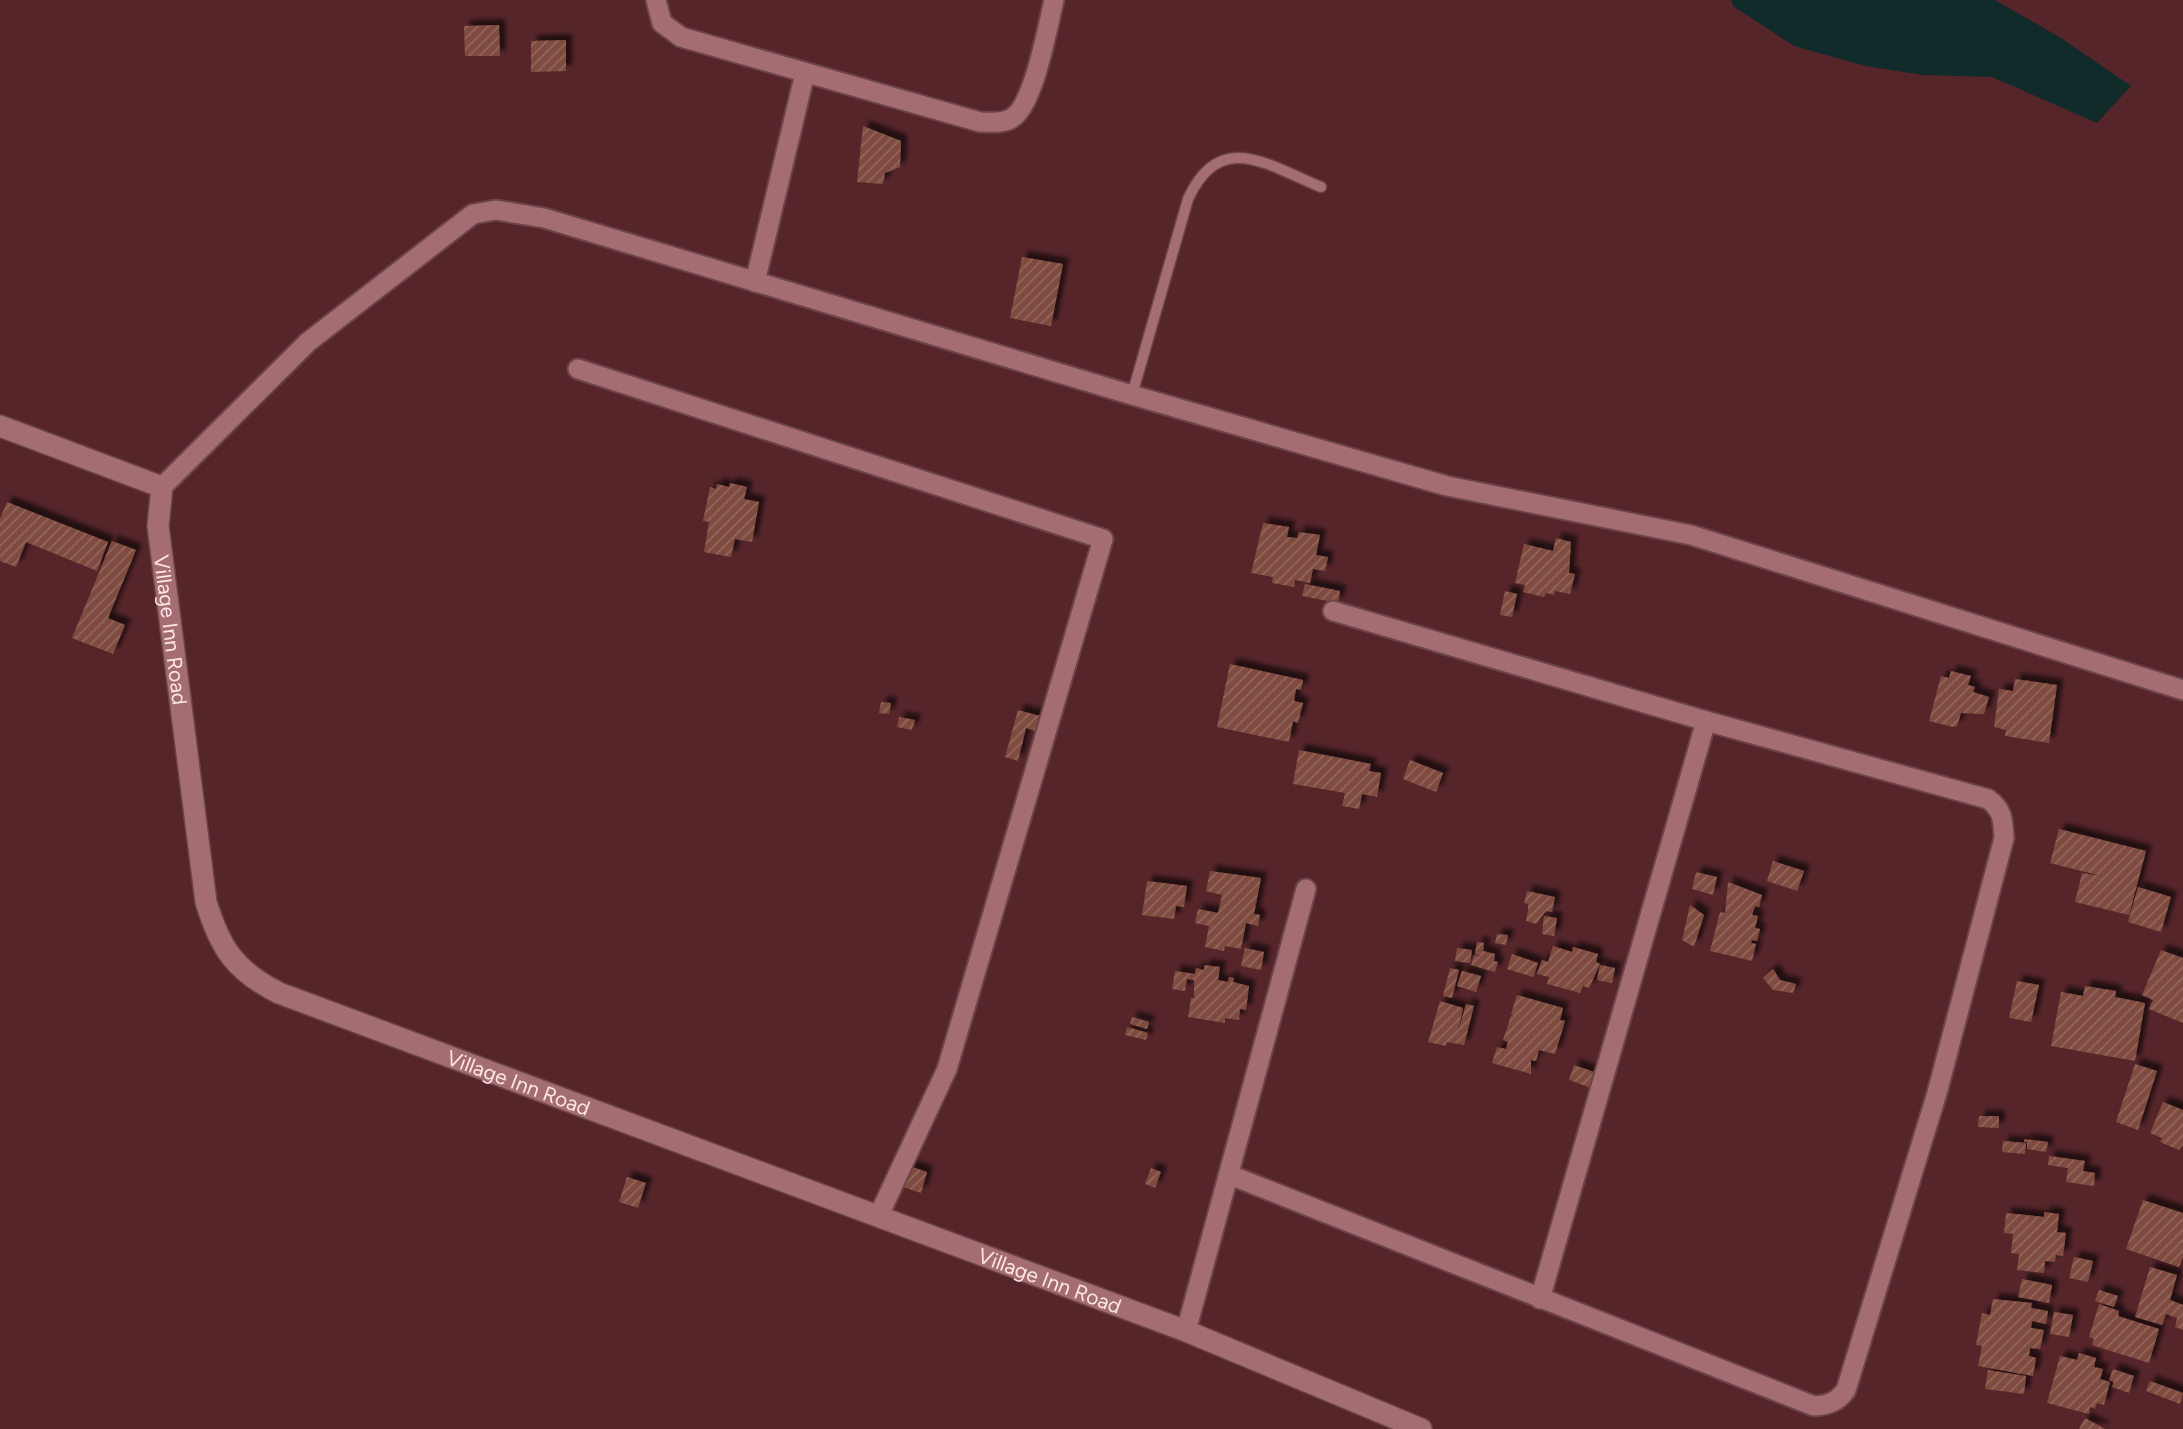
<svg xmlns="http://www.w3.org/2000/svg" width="2183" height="1429" viewBox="0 0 2183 1429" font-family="Figtree,sans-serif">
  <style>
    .water { fill: #112b2b }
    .building { fill: url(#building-hatch); filter: url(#shadow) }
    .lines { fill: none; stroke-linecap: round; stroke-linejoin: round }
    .lane-casing { stroke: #6b4349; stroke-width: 13 }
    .street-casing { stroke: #6b4349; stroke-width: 23 }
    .secondary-casing { stroke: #6b4349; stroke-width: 24 }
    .lane { stroke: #a46d71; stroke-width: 10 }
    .street { stroke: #a46d71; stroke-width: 19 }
    .secondary { stroke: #a46d71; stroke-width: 21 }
    .labels { text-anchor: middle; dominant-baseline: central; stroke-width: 6; stroke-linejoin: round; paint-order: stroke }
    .street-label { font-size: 21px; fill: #fee4e5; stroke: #491a20 }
  </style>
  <defs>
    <pattern id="building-hatch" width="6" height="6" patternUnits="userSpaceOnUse" patternTransform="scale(1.75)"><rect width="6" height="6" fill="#7f4c40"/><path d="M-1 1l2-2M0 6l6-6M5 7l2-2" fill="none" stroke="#92665b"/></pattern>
    <filter id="shadow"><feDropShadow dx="6" dy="-6" stdDeviation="2" flood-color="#0009"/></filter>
  </defs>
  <rect width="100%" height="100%" fill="#55252a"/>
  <polygon class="water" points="1731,0 1995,0 2061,38 2131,86 2097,123 1992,77 1923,75 1865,66 1794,46 1733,6"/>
  <g class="building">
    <polygon points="499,25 500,56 465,56 464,26"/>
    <polygon points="566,40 566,71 531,72 531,41"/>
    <polygon points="863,126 901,141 900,167 885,173 883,184 857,182"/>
    <polygon points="1022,257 1063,264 1051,326 1010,318"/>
    <polygon points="730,483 747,487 744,499 759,502 752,542 735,539 731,557 704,552 709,522 703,521 710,487 716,489 717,484 729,487"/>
    <polygon points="7,502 108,542 97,571 26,542 16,567 0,561 0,519"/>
    <polygon points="1263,523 1289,527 1287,537 1297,538 1299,532 1320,535 1316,555 1328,557 1325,571 1313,569 1310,583 1295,580 1294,587 1272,583 1273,577 1251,573"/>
    <polygon points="1556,538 1571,542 1569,573 1575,574 1570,594 1555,591 1554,595 1546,593 1544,597 1523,592 1525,585 1515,583 1524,544 1553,551"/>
    <polygon points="112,541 136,550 108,618 125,625 113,654 72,638"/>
    <polygon points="1305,584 1340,591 1338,603 1302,596"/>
    <polygon points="1505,591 1517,594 1512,617 1500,615"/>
    <polygon points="1230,664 1303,680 1301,690 1296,689 1294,701 1303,703 1298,723 1293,721 1289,742 1217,727"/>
    <polygon points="1951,671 1971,676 1968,685 1975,687 1973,692 1989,697 1984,714 1961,713 1957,726 1953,727 1929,721 1941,676 1949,678"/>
    <polygon points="2015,679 2057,685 2049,743 2005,736 2006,730 1994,727 1999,689 2013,691"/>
    <polygon points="881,702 891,703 889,714 879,713"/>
    <polygon points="1018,710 1040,716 1036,731 1026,728 1018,761 1005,757"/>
    <polygon points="899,717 915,720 912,730 897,727"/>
    <polygon points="1299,750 1371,764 1369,771 1381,773 1377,797 1362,794 1359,809 1342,806 1345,793 1293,784"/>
    <polygon points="1410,760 1443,773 1436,792 1403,779"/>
    <polygon points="2059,829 2146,851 2129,915 2075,902 2082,873 2101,876 2050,863"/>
    <polygon points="1773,861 1804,871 1797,891 1767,881"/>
    <polygon points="1210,871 1261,878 1254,914 1260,915 1258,926 1246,923 1241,949 1225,946 1224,951 1205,947 1209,926 1195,923 1198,909 1218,913 1222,895 1206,891"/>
    <polygon points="1696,872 1717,877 1713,895 1692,889"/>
    <polygon points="1147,881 1187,886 1184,907 1176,906 1174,919 1142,915"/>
    <polygon points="1728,882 1762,895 1759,907 1755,906 1752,915 1758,916 1755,928 1760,929 1757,941 1752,940 1751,943 1756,944 1752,961 1710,951 1720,912 1725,913"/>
    <polygon points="2138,887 2171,897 2161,932 2128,922"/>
    <polygon points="1527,891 1555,897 1552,912 1546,911 1536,924 1526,921 1528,910 1528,904 1524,903"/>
    <polygon points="1690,905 1704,915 1694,947 1682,940"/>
    <polygon points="1544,916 1557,918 1554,936 1542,934"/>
    <polygon points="1497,934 1508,935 1506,945 1495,943"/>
    <polygon points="1477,942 1484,943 1483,951 1495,954 1494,961 1498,962 1495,972 1471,965 1474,955 1482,957 1475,954"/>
    <polygon points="1553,946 1572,952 1573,947 1598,954 1596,962 1600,964 1589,988 1583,986 1580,993 1547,984 1549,977 1537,974 1542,960 1548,962"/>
    <polygon points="1245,948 1264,952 1261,970 1241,966"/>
    <polygon points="1457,948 1472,950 1470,963 1455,961"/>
    <polygon points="2161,950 2183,958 2183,1023 2149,1009 2153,1000 2142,995"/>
    <polygon points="1512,954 1538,963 1533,977 1507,969"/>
    <polygon points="1204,965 1220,967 1218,980 1228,982 1229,977 1234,978 1233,982 1249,986 1246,1010 1240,1009 1239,1020 1225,1018 1225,1023 1188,1017 1191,998 1194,998 1194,980 1187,979 1185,991 1172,989 1175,971 1195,974 1196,968 1204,970"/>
    <polygon points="1600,965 1615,968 1612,983 1597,980"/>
    <polygon points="1450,968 1459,970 1452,998 1443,996"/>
    <polygon points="1773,969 1780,980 1796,984 1793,993 1773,990 1763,978"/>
    <polygon points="1462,971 1481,976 1476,992 1457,986"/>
    <polygon points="2017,981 2039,985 2031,1022 2009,1018"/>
    <polygon points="2085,986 2116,991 2115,997 2145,1003 2135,1061 2051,1046 2061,992 2083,996"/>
    <polygon points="1517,995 1563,1008 1560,1020 1565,1021 1555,1054 1539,1050 1536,1061 1531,1060 1531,1074 1492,1063 1497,1047 1506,1049 1508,1042 1503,1040 1511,1016 1514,1018 1511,1014"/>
    <polygon points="1440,1001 1463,1008 1458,1032 1466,1004 1474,1006 1464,1045 1447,1042 1446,1046 1428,1042"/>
    <polygon points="1132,1017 1149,1022 1147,1029 1130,1024"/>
    <polygon points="1127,1027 1148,1033 1146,1040 1125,1035"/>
    <polygon points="2135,1064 2157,1071 2138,1130 2116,1122"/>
    <polygon points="1574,1065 1597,1073 1591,1088 1569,1080"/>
    <polygon points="2163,1102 2183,1110 2183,1145 2179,1150 2160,1142 2162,1138 2150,1133"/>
    <polygon points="1979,1116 1999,1116 1999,1128 1978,1127"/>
    <polygon points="2024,1139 2048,1142 2046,1152 2027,1149 2027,1143 2031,1143 2024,1142"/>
    <polygon points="2003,1141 2026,1143 2025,1154 2002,1152"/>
    <polygon points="2049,1156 2085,1161 2083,1171 2095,1173 2094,1186 2066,1182 2068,1168 2048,1165"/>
    <polygon points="909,1166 927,1172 921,1193 903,1187"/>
    <polygon points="1151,1168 1161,1172 1155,1188 1145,1184"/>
    <polygon points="627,1177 646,1183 638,1208 619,1202"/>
    <polygon points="2143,1200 2183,1213 2183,1257 2179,1267 2126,1249"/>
    <polygon points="2044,1212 2059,1214 2057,1232 2066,1233 2063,1256 2056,1255 2055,1262 2045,1261 2044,1273 2017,1270 2019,1254 2011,1253 2013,1234 2004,1233 2006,1213 2044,1217"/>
    <polygon points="2074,1257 2093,1261 2088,1282 2069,1278"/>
    <polygon points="2150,1267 2177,1275 2170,1300 2183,1305 2183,1330 2175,1327 2177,1318 2166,1314 2162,1325 2135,1317"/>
    <polygon points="2022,1279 2052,1285 2049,1303 2018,1297"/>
    <polygon points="2099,1290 2118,1296 2114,1307 2095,1301"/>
    <polygon points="1993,1299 2032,1303 2031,1308 2048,1311 2046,1324 2032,1321 2031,1328 2044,1330 2040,1349 2030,1348 2029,1356 2036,1358 2033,1376 1978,1366 1982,1346 1976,1345 1982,1313 1990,1315"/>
    <polygon points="2099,1304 2119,1311 2118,1316 2159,1329 2149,1363 2092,1345 2094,1339 2089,1337"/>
    <polygon points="2054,1312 2073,1315 2069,1337 2050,1334"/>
    <polygon points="2079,1353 2096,1358 2094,1367 2103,1369 2100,1379 2110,1382 2104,1405 2097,1403 2095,1409 2090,1407 2089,1414 2047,1403 2060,1356 2077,1360"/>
    <polygon points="2113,1369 2134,1376 2129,1393 2112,1387 2114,1382 2109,1380"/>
    <polygon points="1988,1370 2026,1376 2024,1394 1985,1389"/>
    <polygon points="2150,1381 2183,1393 2180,1404 2146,1391"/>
    <polygon points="2085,1418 2105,1429 2079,1429"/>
  </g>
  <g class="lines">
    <defs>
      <path id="lane" d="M 1132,395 L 1188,199 C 1220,129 1267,165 1321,187"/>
      <g id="street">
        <path d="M 656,0 L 662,23 L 681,37 L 980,122 C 990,122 1003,124 1012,118 C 1034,105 1048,25 1054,0"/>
        <polyline points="755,282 805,73"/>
        <polyline points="578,369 1103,539 947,1069 879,1215"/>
        <polyline points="162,487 308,342 473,214 496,210 544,218 1132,395 1447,486 1691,535 2183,690"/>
        <path d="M 1230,1175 L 1814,1406 C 1829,1405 1837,1402 1846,1390 L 1937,1093 L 2004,838 C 2003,820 2003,810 1988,799 L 1706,721 L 1333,611"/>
        <polyline points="1540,1299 1706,721"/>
        <polyline points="1186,1331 1306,889"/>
      </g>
      <g id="secondary">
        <path id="s1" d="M 0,426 L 162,487 L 158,526 L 206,902 C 220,948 235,971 279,993 L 1186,1331 L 1421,1429"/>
      </g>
    </defs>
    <use href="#lane" class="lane-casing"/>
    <use href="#street" class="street-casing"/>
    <use href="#secondary" class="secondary-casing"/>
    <use href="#lane" class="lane"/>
    <use href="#street" class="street"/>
    <use href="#secondary" class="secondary"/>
  </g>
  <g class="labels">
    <g class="street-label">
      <text stroke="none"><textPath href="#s1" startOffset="317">Village Inn Road</textPath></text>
      <text stroke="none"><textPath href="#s1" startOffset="968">Village Inn Road</textPath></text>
      <text stroke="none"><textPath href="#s1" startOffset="1535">Village Inn Road</textPath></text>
    </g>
  </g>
</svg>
